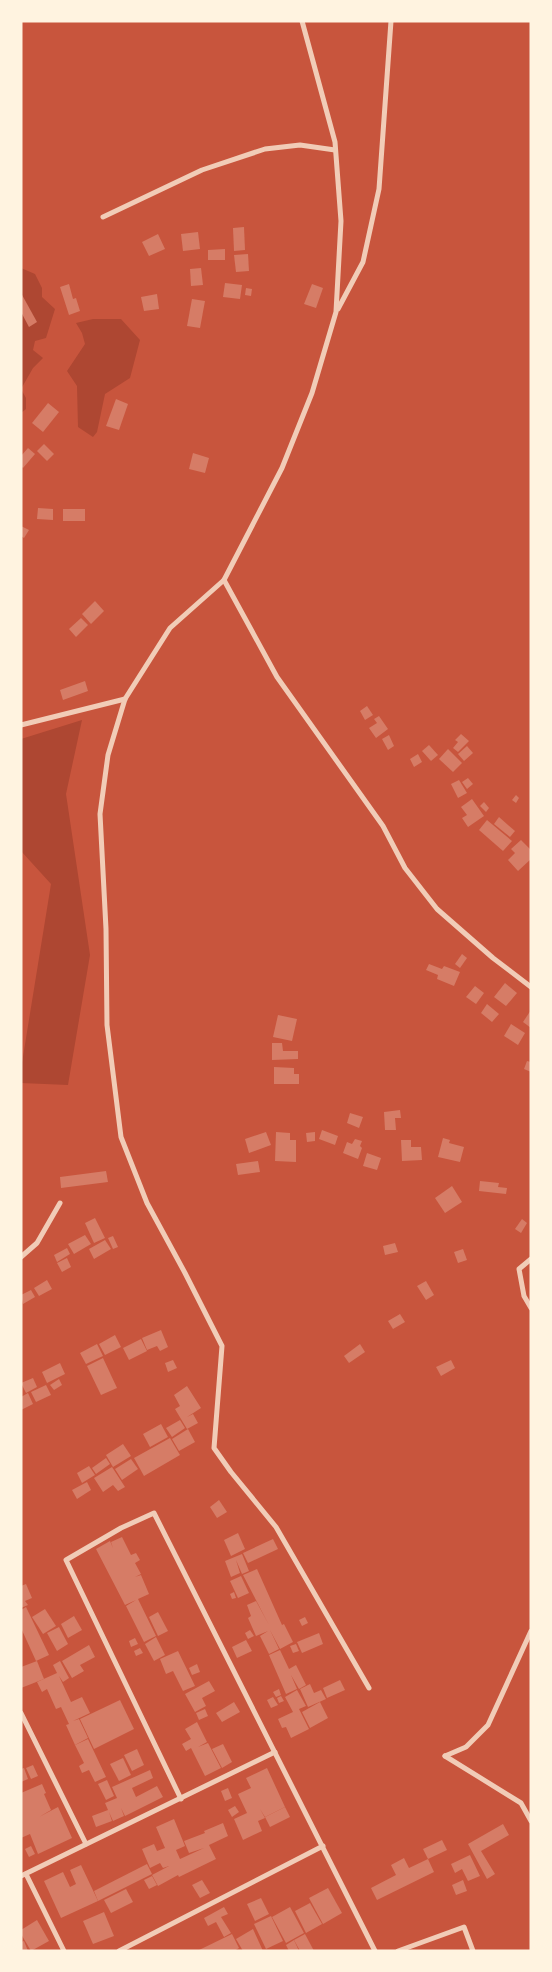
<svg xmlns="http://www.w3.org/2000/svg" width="552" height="1972" viewBox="0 0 552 1972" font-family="'Asap Condensed',sans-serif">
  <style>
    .green { fill: #ae4732 }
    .building { fill: #d67c66 }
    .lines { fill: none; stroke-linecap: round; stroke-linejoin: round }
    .minor { stroke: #f1ccb7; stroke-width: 5 }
  </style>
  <rect width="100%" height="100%" fill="#c8553d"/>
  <g class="green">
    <polygon points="21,268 35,274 42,288 42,297 55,309 46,338 35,341 33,350 43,358 33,368 21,389 26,398 26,409 21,413"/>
    <polygon points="93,319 121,319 140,340 130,378 105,394 97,432 93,437 78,427 77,386 67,371 85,344 82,333 76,323"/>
    <polygon points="82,720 66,794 90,955 68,1085 21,1083 21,1069 51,884 21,851 21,739"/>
  </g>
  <g class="building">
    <polygon points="244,227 245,250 234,251 233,228"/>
    <polygon points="198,232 200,249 183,251 181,234"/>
    <polygon points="158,234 165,249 149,256 142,242"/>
    <polygon points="225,249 225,260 208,260 208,250"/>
    <polygon points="248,254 249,271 236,272 234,255"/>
    <polygon points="201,268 203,285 191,286 190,269"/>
    <polygon points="225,283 242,285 240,299 223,297"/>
    <polygon points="69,284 73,299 76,298 80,311 69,315 60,287"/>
    <polygon points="312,284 323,288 316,308 304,304"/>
    <polygon points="246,288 252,289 251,296 245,295"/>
    <polygon points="21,293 37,322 29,327 21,312"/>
    <polygon points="157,294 159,309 144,311 141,297"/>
    <polygon points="192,299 205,301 200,328 187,326"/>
    <polygon points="116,399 128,404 119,430 106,426"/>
    <polygon points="48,403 59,412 43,432 32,423"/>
    <polygon points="44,444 54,454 47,461 37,451"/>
    <polygon points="28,448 35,454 23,468 21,466 21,456"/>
    <polygon points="193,453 209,458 205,473 189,469"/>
    <polygon points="38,508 53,509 53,520 37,519"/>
    <rect x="63" y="509" width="22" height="12"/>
    <polygon points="21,526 29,530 24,538 21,536"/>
    <polygon points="95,601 104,611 91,624 82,614"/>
    <polygon points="81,618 88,625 76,637 69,629"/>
    <polygon points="85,681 88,691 63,700 60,690"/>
    <polygon points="367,706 373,715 365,720 360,711"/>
    <polygon points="379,716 388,729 376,738 369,728 377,723 374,719"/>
    <polygon points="461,734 469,741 458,752 453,748 458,742 455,740"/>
    <polygon points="389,735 394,746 388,750 382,739"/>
    <polygon points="429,745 438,755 431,761 422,751"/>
    <polygon points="467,746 473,753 464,761 458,754"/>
    <polygon points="448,749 462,763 453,772 439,759"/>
    <polygon points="418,754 422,762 414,767 410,759"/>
    <polygon points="468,778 473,784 467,789 462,782"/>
    <polygon points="459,780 467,793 458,798 451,784"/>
    <polygon points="516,795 519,798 516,803 512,800"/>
    <polygon points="472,799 484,816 468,827 462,818 467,815 461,807"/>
    <polygon points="484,802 489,808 486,812 480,806"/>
    <polygon points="499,817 515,831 510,837 494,824"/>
    <polygon points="487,820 512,841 503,851 479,830"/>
    <polygon points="521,840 531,850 531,859 518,871 508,860 515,853 511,849"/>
    <polygon points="462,954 467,958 460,968 455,964"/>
    <polygon points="429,964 442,969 444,966 460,972 454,986 437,979 438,975 426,970"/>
    <polygon points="505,983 517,993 506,1006 494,997"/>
    <polygon points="475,986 484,993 476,1004 466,997"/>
    <polygon points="487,1004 499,1014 492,1022 481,1013"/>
    <polygon points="531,1010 531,1028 523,1022"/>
    <polygon points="278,1015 297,1019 292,1041 273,1037"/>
    <polygon points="511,1024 525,1033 518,1045 504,1036"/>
    <polygon points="272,1043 282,1043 283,1051 298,1051 298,1059 272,1060"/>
    <polygon points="527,1061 531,1062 531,1072 524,1069"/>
    <polygon points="274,1067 294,1068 294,1074 299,1074 299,1084 274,1084"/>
    <polygon points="400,1110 401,1118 395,1118 396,1130 385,1130 384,1112"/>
    <polygon points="350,1113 363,1117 359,1128 347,1123"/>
    <polygon points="322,1130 338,1136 335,1145 319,1139"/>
    <polygon points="266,1132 271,1145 249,1153 245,1139"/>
    <polygon points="276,1132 290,1133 290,1140 296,1140 296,1162 275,1161"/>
    <polygon points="315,1132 315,1141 307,1142 306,1133"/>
    <polygon points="443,1138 450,1140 449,1143 464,1147 460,1162 438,1157"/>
    <polygon points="355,1139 362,1141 360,1146 362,1148 358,1159 343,1153 347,1142 352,1144"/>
    <polygon points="401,1140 411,1140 411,1147 421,1147 422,1160 402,1161"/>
    <polygon points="367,1153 381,1158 377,1170 363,1166"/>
    <polygon points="258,1161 260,1172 238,1175 236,1164"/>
    <polygon points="106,1171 108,1182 61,1188 60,1177"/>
    <polygon points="480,1181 499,1183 498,1187 507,1188 506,1194 479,1191"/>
    <polygon points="452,1186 462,1202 445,1213 435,1198"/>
    <polygon points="95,1218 105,1238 94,1243 85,1223"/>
    <polygon points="522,1219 527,1223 521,1233 515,1229"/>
    <polygon points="85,1235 91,1244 74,1254 68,1244"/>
    <polygon points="113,1236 118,1247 113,1249 108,1238"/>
    <polygon points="105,1240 111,1249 94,1259 89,1249"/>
    <polygon points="395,1243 398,1252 385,1255 383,1246"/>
    <polygon points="67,1248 70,1254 57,1262 54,1255"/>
    <polygon points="463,1249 467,1260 458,1263 454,1252"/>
    <polygon points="67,1258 71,1267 62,1272 57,1263"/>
    <polygon points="47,1280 52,1289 39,1296 34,1288"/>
    <polygon points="426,1281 434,1295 426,1300 417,1286"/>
    <polygon points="31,1290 35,1297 23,1304 21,1295"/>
    <polygon points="400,1314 405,1322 393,1329 388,1321"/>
    <polygon points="161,1330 168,1347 160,1351 157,1346 147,1350 142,1338"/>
    <polygon points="115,1335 121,1347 105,1355 99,1344"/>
    <polygon points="141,1339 147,1351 129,1360 123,1348"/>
    <polygon points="97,1344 103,1356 86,1364 80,1353"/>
    <polygon points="360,1344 365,1352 349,1363 344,1356"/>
    <polygon points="103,1358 117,1388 101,1395 87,1366"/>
    <polygon points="173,1360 177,1368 168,1372 165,1363"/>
    <polygon points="451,1360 455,1368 441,1376 436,1367"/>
    <polygon points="60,1363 65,1374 47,1383 42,1372"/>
    <polygon points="33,1378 37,1387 26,1393 21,1383"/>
    <polygon points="59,1379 62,1385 54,1390 50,1385"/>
    <polygon points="46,1385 51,1395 36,1402 31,1392"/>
    <polygon points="187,1386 201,1408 187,1417 193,1414 198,1423 187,1429 175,1409 180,1406 174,1395"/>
    <polygon points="28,1393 33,1404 21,1410 21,1397"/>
    <polygon points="180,1420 185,1428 172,1437 166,1428"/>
    <polygon points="161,1424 168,1437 150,1447 143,1434"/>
    <polygon points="188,1429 195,1442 179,1451 172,1439"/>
    <polygon points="170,1438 180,1455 144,1476 134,1458"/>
    <polygon points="123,1444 131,1456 113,1467 106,1455"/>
    <polygon points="106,1458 110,1464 96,1474 92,1468"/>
    <polygon points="131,1459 138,1469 122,1480 115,1469"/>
    <polygon points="89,1466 95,1475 82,1483 77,1473"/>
    <polygon points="112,1467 125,1487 118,1491 113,1485 103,1492 94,1478"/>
    <polygon points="87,1482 91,1490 77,1499 72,1490"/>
    <polygon points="219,1500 227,1512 217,1518 210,1507"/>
    <polygon points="238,1533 245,1549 231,1556 224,1540"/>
    <polygon points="122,1537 131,1555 136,1553 140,1560 135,1563 141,1574 135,1577 141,1575 149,1594 138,1599 156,1636 144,1642 126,1606 136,1600 125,1605 96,1549 110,1541 113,1548 111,1542"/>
    <polygon points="273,1539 278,1549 248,1563 243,1553"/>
    <polygon points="242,1554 249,1571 242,1574 236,1560 240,1573 231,1577 225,1561"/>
    <polygon points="257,1569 282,1625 284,1624 293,1642 280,1649 270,1630 279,1649 269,1654 260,1636 268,1631 256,1636 248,1618 251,1616 247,1605 256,1601 269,1625 243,1575"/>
    <polygon points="241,1576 249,1593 238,1598 230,1581"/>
    <polygon points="26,1584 32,1598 25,1601 28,1605 21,1608 21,1586"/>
    <polygon points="234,1592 236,1598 232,1599 230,1594"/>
    <polygon points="26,1607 49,1655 36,1661 21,1628 21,1610"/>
    <polygon points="45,1609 56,1626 43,1634 32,1617"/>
    <polygon points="158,1612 168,1631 158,1636 149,1617"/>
    <polygon points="74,1616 82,1630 68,1638 61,1624"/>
    <polygon points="305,1617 308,1623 302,1626 299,1620"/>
    <polygon points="59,1627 68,1644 57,1651 47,1633"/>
    <polygon points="250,1630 254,1636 248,1639 245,1633"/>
    <polygon points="319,1633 323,1644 302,1653 297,1642"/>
    <polygon points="156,1637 165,1655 154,1661 145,1644"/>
    <polygon points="135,1638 138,1644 131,1647 129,1641"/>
    <polygon points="246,1640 252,1651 237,1658 232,1647"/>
    <polygon points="296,1644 299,1651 293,1653 290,1646"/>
    <polygon points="89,1645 95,1657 80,1665 84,1671 72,1678 62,1661"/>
    <polygon points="140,1648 143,1653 136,1656 134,1651"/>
    <polygon points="280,1650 289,1669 296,1665 306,1685 299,1689 291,1675 297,1689 286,1694 269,1655"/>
    <polygon points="178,1651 195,1686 183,1691 173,1671 166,1674 160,1659"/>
    <polygon points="37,1661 44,1679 21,1688 21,1667"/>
    <polygon points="60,1661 69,1678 63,1682 59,1676 71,1702 82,1697 90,1713 73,1721 79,1719 88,1738 75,1745 66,1725 69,1724 61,1707 56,1709 47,1689 42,1692 37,1682 57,1673 53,1665"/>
    <polygon points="197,1664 200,1672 192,1675 189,1668"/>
    <polygon points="340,1680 345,1690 327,1698 323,1688"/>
    <polygon points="209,1681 215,1691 202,1698 206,1706 195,1712 185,1694"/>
    <polygon points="310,1684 314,1693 321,1690 326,1699 308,1707 300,1689"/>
    <polygon points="279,1689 281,1695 276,1697 273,1692"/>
    <polygon points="297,1690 306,1706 299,1709 309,1729 291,1738 286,1727 282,1728 278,1719 293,1712 285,1697"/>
    <polygon points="281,1696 284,1701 279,1703 277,1698"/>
    <polygon points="273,1697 278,1705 271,1708 267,1700"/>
    <polygon points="120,1700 134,1729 94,1749 80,1719"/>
    <polygon points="234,1702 240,1712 222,1722 216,1713"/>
    <polygon points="320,1702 328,1718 310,1728 302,1712"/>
    <polygon points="205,1709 208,1716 199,1720 196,1713"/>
    <polygon points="197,1722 207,1742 198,1747 208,1743 221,1768 205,1776 191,1748 186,1751 182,1744 191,1739 185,1729"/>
    <polygon points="88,1739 106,1777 95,1782 89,1770 82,1773 79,1766 84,1763 75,1745"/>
    <polygon points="223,1744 232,1762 222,1768 212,1749"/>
    <polygon points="137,1749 144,1765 132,1771 124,1755"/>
    <polygon points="123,1758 131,1775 119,1781 110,1764"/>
    <polygon points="33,1765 38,1776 31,1779 26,1768"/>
    <polygon points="24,1768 28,1779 21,1782 21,1769"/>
    <polygon points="267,1768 285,1807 265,1817 260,1809 265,1818 258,1821 262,1831 243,1840 234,1819 247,1813 238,1794 251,1788 246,1778"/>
    <polygon points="150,1770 153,1778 132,1788 136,1797 157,1786 163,1797 125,1816 121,1808 124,1816 113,1821 109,1812 112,1821 96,1827 92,1816 108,1810 105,1803 117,1798 112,1787"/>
    <polygon points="107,1780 114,1796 106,1800 98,1784"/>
    <polygon points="42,1784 46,1793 44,1794 51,1810 39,1817 58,1807 72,1838 38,1854 30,1834 21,1838 21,1793"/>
    <polygon points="228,1788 232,1798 225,1801 221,1791"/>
    <polygon points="235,1806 239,1812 232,1817 228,1810"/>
    <polygon points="285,1807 290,1817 270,1827 265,1817"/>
    <polygon points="174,1819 185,1846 176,1850 180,1859 204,1848 189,1853 184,1841 205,1833 204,1831 223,1823 228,1836 209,1845 216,1859 179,1877 166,1851 178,1875 158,1886 152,1875 169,1866 163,1868 160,1863 150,1868 142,1849 154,1844 157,1851 165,1848 156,1827"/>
    <polygon points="503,1824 509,1835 481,1851 495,1874 487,1879 468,1844"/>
    <polygon points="442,1840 447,1850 428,1859 423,1849"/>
    <polygon points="31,1846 35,1854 29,1857 25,1849"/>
    <polygon points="470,1855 480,1876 468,1881 462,1869 455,1873 451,1864"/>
    <polygon points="404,1858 409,1868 428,1859 434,1872 377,1900 371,1888 396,1875 391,1865"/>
    <polygon points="147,1864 152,1874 98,1901 94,1891"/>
    <polygon points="81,1865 98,1901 61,1918 44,1881 63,1872 70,1887 76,1884 70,1870"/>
    <polygon points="152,1876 157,1885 149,1889 144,1880"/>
    <polygon points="202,1880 210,1893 200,1898 192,1885"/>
    <polygon points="463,1880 467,1891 456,1895 452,1885"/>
    <polygon points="328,1888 342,1913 323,1924 309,1898"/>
    <polygon points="126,1889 133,1902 111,1913 104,1900"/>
    <polygon points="261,1898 269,1914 255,1921 247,1904"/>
    <polygon points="310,1903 322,1924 306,1933 295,1911"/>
    <polygon points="224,1907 228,1914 221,1917 231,1933 224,1937 216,1922 208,1926 204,1918"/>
    <polygon points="290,1907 304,1933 286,1943 272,1917"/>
    <polygon points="104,1912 114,1936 93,1944 83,1921"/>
    <polygon points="271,1916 283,1941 266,1949 254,1924"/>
    <polygon points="37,1920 49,1941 31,1951 21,1934 21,1930"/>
    <polygon points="253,1929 263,1951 243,1951 236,1939"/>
    <polygon points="232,1934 239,1948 234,1951 197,1951"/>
    <polygon points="305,1934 314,1951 300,1951 294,1940"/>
    <polygon points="294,1940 299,1951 289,1951 286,1945"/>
    <polygon points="24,1941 28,1951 21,1951 21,1942"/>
  </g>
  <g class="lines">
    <g class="minor">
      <polyline points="302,21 335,142 341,221 336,312 312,393 282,468 224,580 170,628 125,699 108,755 100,814 106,929 107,1025 121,1137 147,1203 185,1273 222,1346 214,1448 231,1472 276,1527 369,1688"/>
      <polyline points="103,217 202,170 265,149 300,145 335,150"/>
      <polyline points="338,309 363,262 379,189 391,21"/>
      <polyline points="224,580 277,677 383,826 405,868 437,909 493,958 531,987"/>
      <polyline points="21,725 125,699"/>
      <polyline points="21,1257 37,1243 60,1203"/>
      <polyline points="531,1259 519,1269 524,1296 531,1308"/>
      <polyline points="21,1713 86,1844"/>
      <polyline points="445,1756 466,1747 488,1725 531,1631"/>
      <polyline points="445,1756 521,1803 531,1821"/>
      <polyline points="181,1799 66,1560 121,1528 154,1513 375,1951"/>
      <polyline points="26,1874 64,1951"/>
      <polyline points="21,1876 275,1752"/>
      <polyline points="119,1951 323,1846"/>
      <polyline points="398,1951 464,1927 473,1951"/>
    </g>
  </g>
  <rect width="552" height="1972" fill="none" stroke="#fff3e0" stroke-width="45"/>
</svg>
